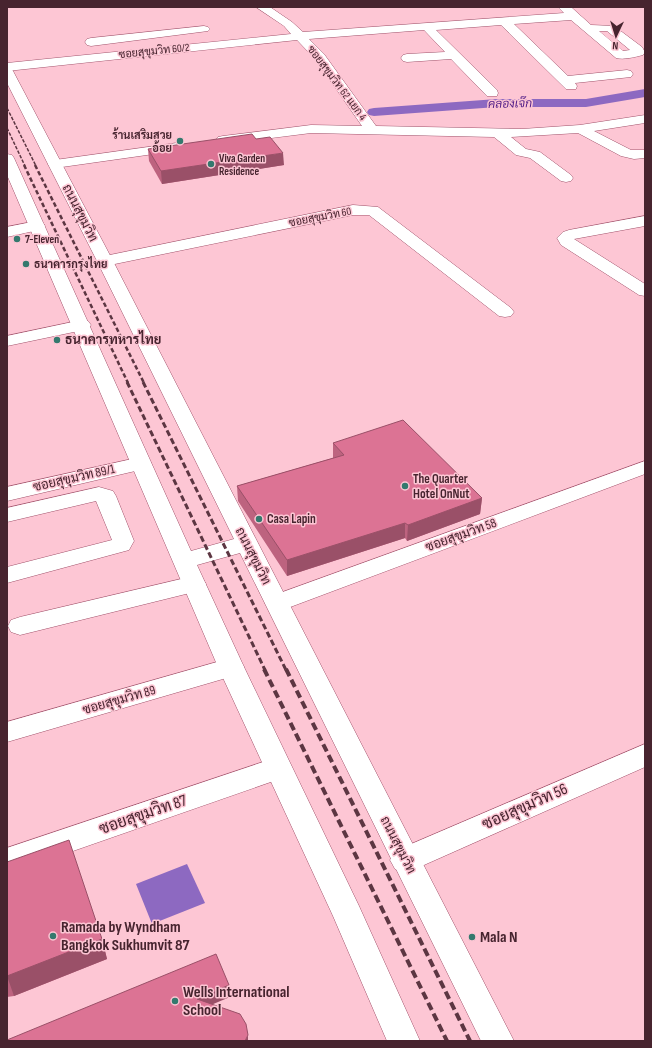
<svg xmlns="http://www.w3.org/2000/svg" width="652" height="1048" viewBox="0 0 652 1048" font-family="'Sofia Sans Condensed',Sarabun,sans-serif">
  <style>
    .water { fill: #8d69c1 }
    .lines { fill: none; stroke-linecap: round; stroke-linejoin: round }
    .canal { fill: #8d69c1; fill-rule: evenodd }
    .minor-casing { stroke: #a1526b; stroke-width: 1 }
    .major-casing { stroke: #a1526b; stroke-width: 1 }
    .minor { fill: #fff; fill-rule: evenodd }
    .major { fill: #fff; fill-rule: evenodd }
    .rail-far3 { stroke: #5c3642; stroke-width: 1.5; stroke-dasharray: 3.5 1.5; stroke-linecap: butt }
    .rail-far2 { stroke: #5c3642; stroke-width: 2.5; stroke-dasharray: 4.5 2.5; stroke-linecap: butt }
    .rail-far1 { stroke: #5c3642; stroke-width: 3; stroke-dasharray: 6 3; stroke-linecap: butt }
    .rail { stroke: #5c3642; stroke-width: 4; stroke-dasharray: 8 4; stroke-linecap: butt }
    .wall { fill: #bd637f }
    .shaded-wall { fill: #9a5068 }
    .building { fill: #dc7394; stroke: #9a5068 }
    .poi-dot { fill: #34796e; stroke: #fdc6d4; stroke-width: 1.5 }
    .labels { text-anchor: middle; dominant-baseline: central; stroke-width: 3; stroke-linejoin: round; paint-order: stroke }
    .far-street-label { font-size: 11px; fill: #47242f; stroke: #fdc6d4 }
    .far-poi-label { font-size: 11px; font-weight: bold; fill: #47242f; stroke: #fdc6d4; text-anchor: start }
    .far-water-label { font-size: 12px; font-style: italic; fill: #531e88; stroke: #fdc6d4 }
    .street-label { font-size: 13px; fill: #47242f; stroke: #fdc6d4 }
    .poi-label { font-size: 13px; font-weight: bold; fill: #47242f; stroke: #fdc6d4; text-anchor: start }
    .near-street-label { font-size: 16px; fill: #47242f; stroke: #fdc6d4 }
    .near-poi-label { font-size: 16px; font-weight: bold; fill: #47242f; stroke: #fdc6d4; text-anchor: start }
  </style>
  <rect width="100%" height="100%" fill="#fdc6d4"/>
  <polygon class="water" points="187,864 205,903 152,924 136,884"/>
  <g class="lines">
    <polygon class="canal" points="645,89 645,97 586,107 497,107 374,116 369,115 367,112 369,109 374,108 497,99 586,99"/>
    <defs>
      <g id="minor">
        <path d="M 256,7 L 270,7 L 292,22 L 303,32 L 564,13 L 558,7 L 571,7 L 591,25 L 614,26 L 642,47 L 645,52 L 643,55 C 635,57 624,60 616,58 L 571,20 L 514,24 L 568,76 L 627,70 L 631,71 L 633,74 L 631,77 L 575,83 L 577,86 L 576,89 L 566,89 L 501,25 L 436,30 L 497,90 L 498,93 L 497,96 L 487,96 L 451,59 L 407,62 L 403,61 L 401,58 L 403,55 L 407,54 L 445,52 L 424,30 L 309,39 L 324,54 L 376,126 L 522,129 L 580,125 L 645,115 L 645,123 L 594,131 L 631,150 L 645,150 L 645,158 L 634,159 L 621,156 L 578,133 L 511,137 L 526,149 L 540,152 L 571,175 L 573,178 L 571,181 L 566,182 L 561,181 L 530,158 L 516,155 L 494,137 L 311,133 L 223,144 L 218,143 L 216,140 L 218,137 L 223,136 L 311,125 L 362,126 L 316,60 L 297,40 L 7,71 L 7,63 L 291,34 L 284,26 ZM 599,31 L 607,31 L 630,50 L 623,51 Z"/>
        <polygon points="204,26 208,27 210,29 208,31 91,46 87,45 85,42 87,39 91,38"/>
        <polygon points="177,143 182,144 184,147 182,150 55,168 50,167 48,164 50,161 55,160"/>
        <polygon points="353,205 378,207 511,308 514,312 511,316 505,317 499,316 369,215 353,215 105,266 99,264 97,261 99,258 105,256"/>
        <polygon points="645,216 645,226 574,239 645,284 645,296 639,295 561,245 557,238 563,232 569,230"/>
        <polygon points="37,221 43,223 45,226 43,229 7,237 7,227"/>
        <polygon points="82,320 88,321 91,325 88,329 7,346 7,336"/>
        <polygon points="141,457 148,458 151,463 148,468 7,501 7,487"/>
        <polygon points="645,461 645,474 285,609 277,611 269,609 265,603 269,597"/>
        <polygon points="99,487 113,491 116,496 134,541 129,550 7,583 7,567 112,540 96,501 7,522 7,508"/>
        <polygon points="194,576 202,578 206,584 202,590 20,635 11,632 8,626 11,620 20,617"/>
        <polygon points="231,658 240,660 244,667 240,674 7,742 7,722"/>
        <polygon points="645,744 645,767 415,869 405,873 395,869 390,860 395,851"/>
        <polygon points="278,757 288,760 292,768 288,776 7,874 7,848"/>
      </g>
      <polygon id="major" points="7,67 11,68 13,71 113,261 514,1041 481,1041 240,553 197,565 244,667 359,906 420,1041 387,1041 333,916 218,667 7,175 7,154 12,155 14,158 191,551 234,539 97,261 7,83"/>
    </defs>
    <use href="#minor" class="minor-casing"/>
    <use href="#major" class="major-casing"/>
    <use href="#minor" class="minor"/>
    <use href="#major" class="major"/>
    <g class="rail-far3">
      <polyline points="7,108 36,166"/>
      <polyline points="7,128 25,166"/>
    </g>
    <g class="rail-far2">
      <polyline points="24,165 128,383"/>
      <polyline points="35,165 144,383"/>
    </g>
    <g class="rail-far1">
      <polyline points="127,382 265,670"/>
      <polyline points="143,382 286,670"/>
    </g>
    <g class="rail">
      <polyline points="264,669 447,1041"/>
      <polyline points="286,669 470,1041"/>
    </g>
  </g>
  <g class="wall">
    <polygon points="256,139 284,165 162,184 149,161 148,149"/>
    <polygon points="333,443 482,498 480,514 407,541 405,538 287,576 238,501 237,486 333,458"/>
    <polygon points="7,862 102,939 107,959 14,996 7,997"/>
  </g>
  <g class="shaded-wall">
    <polygon points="283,153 284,165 162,184 161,171"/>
    <polygon points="482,498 480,514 407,541 408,525"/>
    <polygon points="405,523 405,538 287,576 287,560"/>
    <polygon points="102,939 107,959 14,996 7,976"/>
    <polygon points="229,985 230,997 199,1010 197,999"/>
    <polygon points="248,1035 248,1041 245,1041"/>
  </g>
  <g class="building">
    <polygon points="252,134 256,139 270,137 283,153 161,171 148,149"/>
    <polygon points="403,420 482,498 408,525 405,523 287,560 237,486 344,455 333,443"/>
    <polygon points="69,840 102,939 7,976 7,862"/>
    <polygon points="216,954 229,985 197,999 240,1014 246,1024 248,1035 245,1041 7,1041 7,1040"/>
  </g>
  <g class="poi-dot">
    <circle cx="180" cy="141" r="4"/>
    <circle cx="211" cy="164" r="4"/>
    <circle cx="17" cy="239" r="4"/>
    <circle cx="26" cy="264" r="4"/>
    <circle cx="57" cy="340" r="4"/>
    <circle cx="405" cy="486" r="4"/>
    <circle cx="259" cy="519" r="4"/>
    <circle cx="53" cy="936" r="4"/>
    <circle cx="472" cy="937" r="4"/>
    <circle cx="175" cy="1001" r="4"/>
  </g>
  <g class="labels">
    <g class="far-street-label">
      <text transform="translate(154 51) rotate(-6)">ซอยสุขุมวิท 60/2</text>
      <text transform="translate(337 83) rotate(53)">ซอยสุขุมวิท 62 แยก 4</text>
      <text transform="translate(320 217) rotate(-11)">ซอยสุขุมวิท 60</text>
    </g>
    <g class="far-poi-label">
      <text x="172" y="135" text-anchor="end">ร้านเสริมสวย<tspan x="172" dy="13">อ้อย</tspan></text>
      <text x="219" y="158">Viva Garden<tspan x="219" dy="13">Residence</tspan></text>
      <text x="25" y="239">7-Eleven</text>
      <text x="34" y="264">ธนาคารกรุงไทย</text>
    </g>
    <g class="far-water-label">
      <text transform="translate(510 104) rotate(-1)">คลองเจ๊ก</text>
    </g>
    <g class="street-label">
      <text transform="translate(80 213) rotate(63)">ถนนสุขุมวิท</text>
      <text transform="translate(74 478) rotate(-13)">ซอยสุขุมวิท 89/1</text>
      <text transform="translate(461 535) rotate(-20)">ซอยสุขุมวิท 58</text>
      <text transform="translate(253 556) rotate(63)">ถนนสุขุมวิท</text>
      <text transform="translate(119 700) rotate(-16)">ซอยสุขุมวิท 89</text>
      <text transform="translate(398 845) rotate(63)">ถนนสุขุมวิท</text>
    </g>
    <g class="poi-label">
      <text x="65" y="340">ธนาคารทหารไทย</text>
      <text x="413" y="479">The Quarter<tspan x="413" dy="15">Hotel OnNut</tspan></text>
      <text x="267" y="519">Casa Lapin</text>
    </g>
    <g class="near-street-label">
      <text transform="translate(525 807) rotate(-24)">ซอยสุขุมวิท 56</text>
      <text transform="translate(143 815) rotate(-19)">ซอยสุขุมวิท 87</text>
    </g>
    <g class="near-poi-label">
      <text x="61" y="927">Ramada by Wyndham<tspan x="61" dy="18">Bangkok Sukhumvit 87</tspan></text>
      <text x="480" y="937">Mala N</text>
      <text x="183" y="992">Wells International<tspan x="183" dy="18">School</tspan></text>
    </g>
  </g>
  <rect width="652" height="1048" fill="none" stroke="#47242f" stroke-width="16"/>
  <g transform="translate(616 36) rotate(184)" stroke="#fdc6d4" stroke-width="3" paint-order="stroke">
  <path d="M0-3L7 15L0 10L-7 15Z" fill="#47242f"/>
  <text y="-6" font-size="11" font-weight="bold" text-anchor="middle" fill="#47242f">N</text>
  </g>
</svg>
